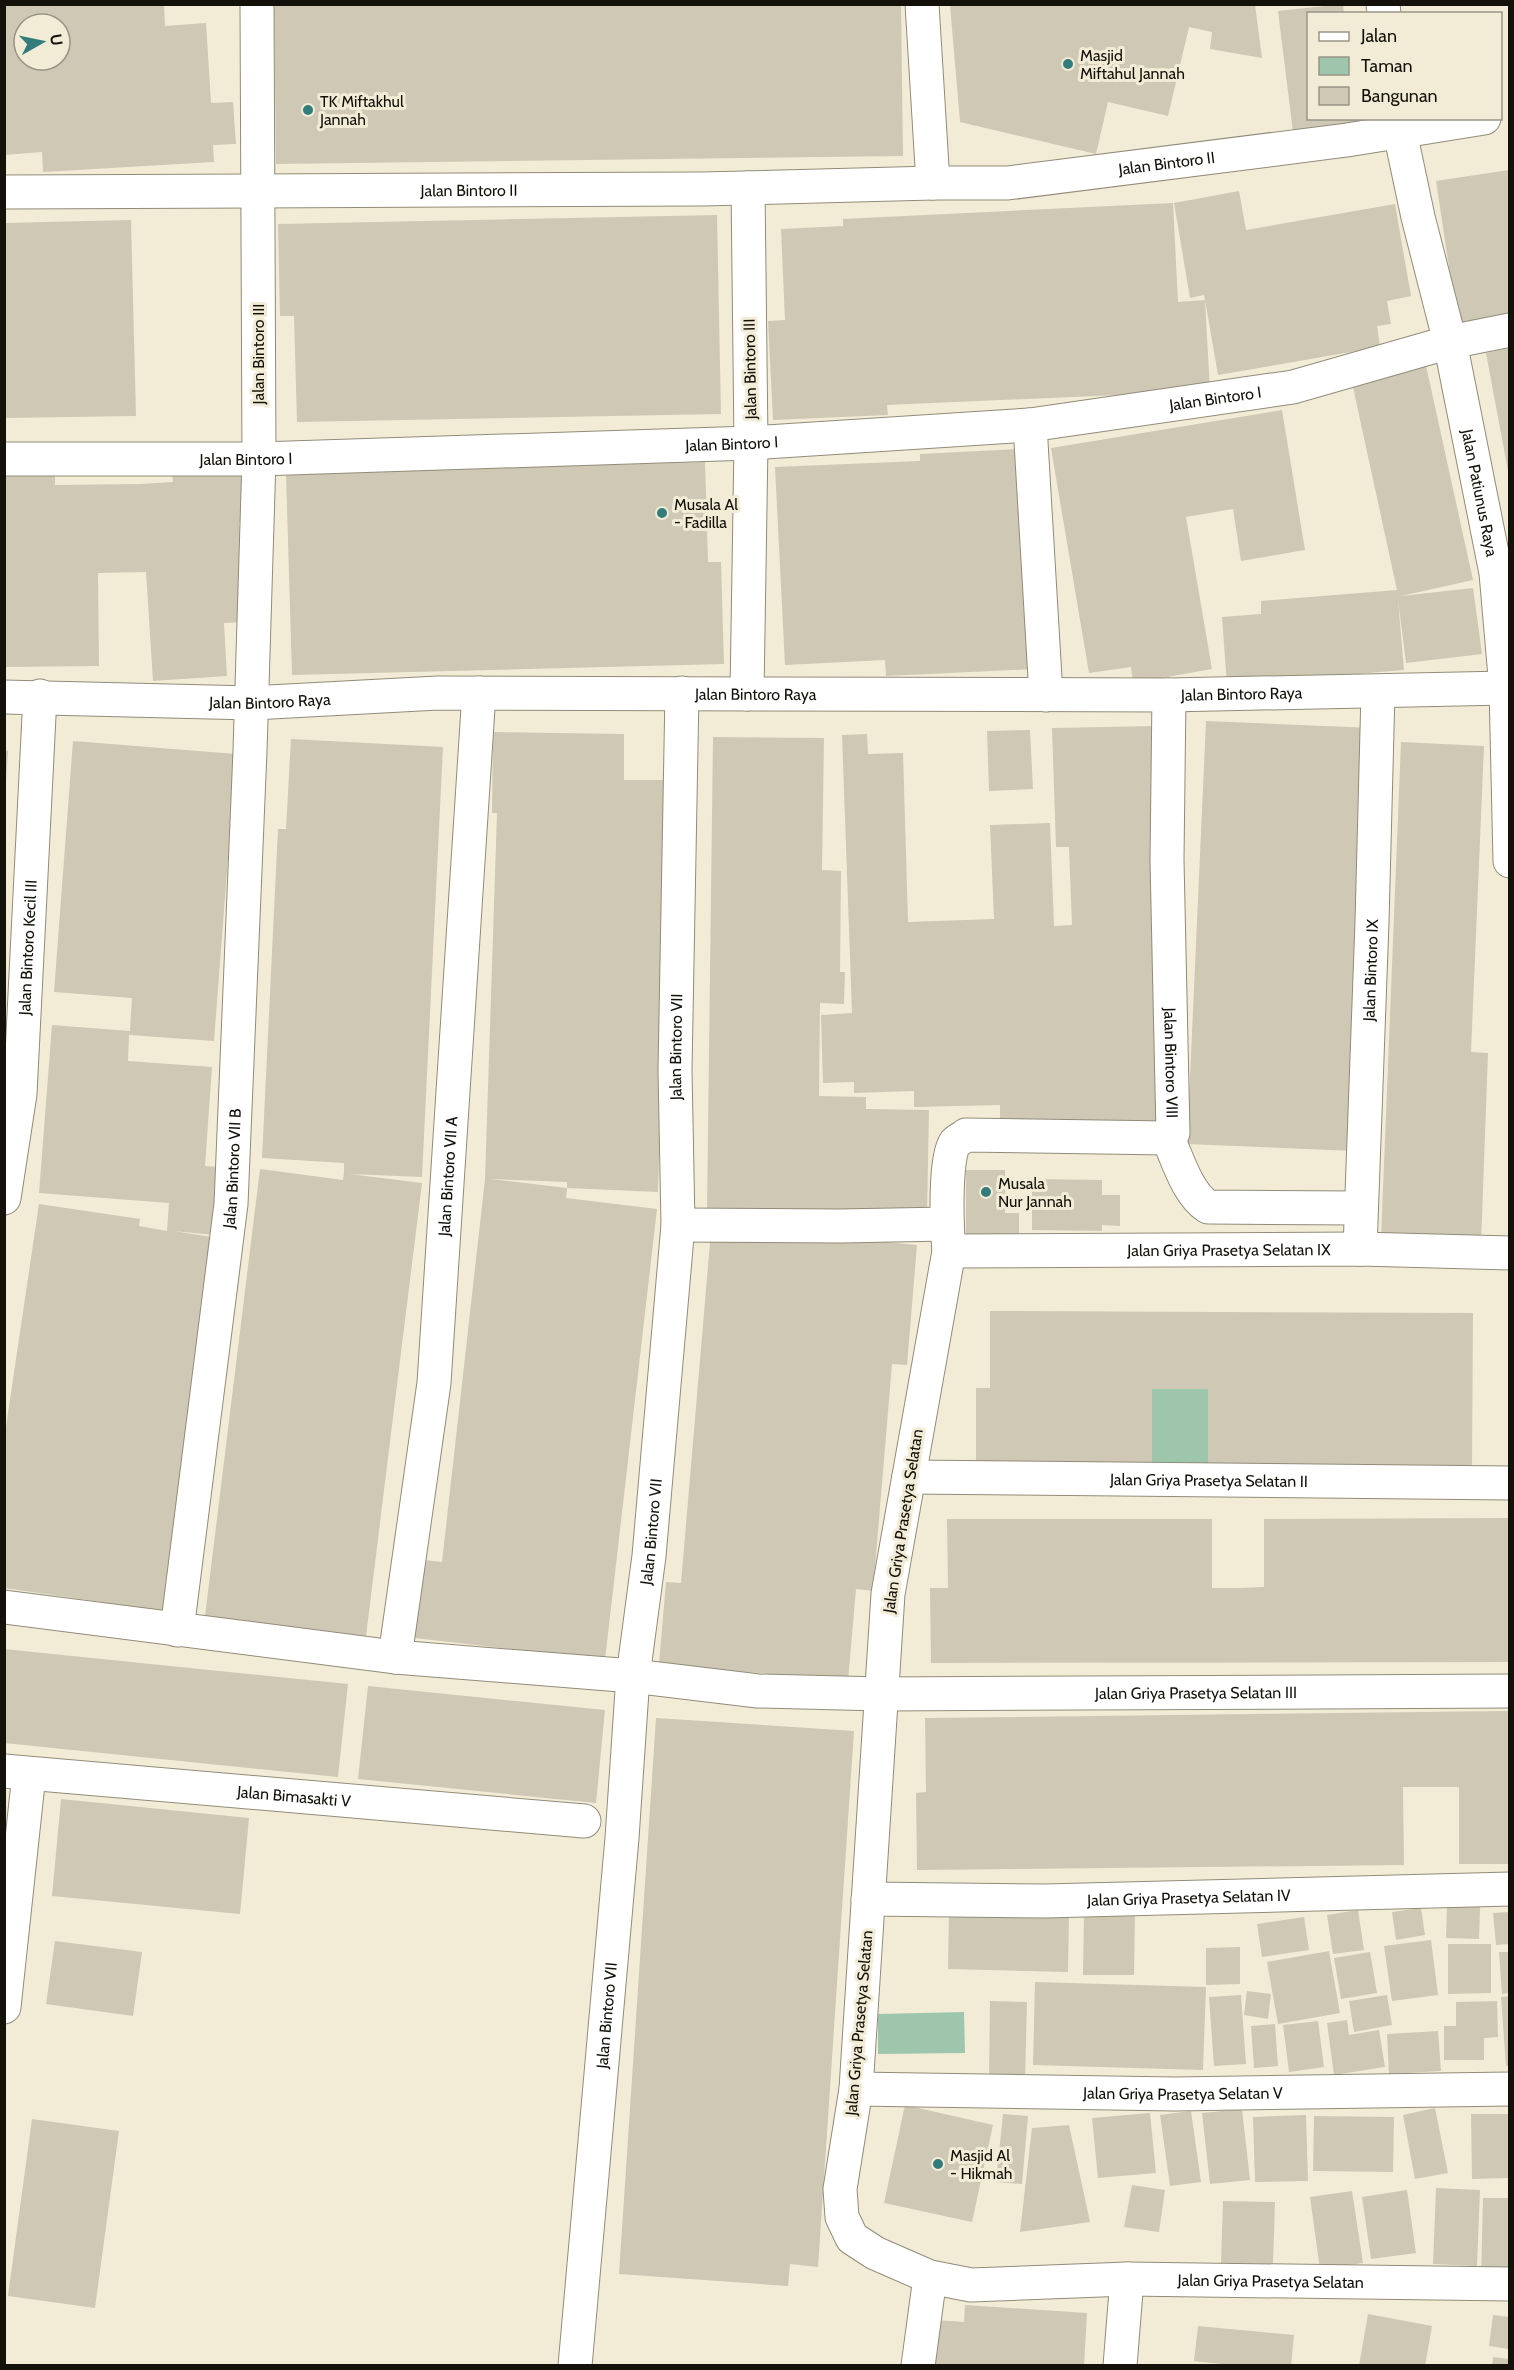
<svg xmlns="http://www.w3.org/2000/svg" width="1514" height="2370" viewBox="0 0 1514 2370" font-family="Cabin,sans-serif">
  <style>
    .green { fill: #9ec6ad }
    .building { fill: #cfc8b4; fill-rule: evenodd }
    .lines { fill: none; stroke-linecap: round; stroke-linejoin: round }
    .minor-casing { stroke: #918b79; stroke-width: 35 }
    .minor { stroke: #fff; stroke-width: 33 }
    .poi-dot { fill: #337c7c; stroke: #f2ecd7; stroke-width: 2 }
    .labels { text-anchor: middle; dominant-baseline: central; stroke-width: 6; stroke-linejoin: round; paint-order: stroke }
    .poi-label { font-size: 16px; fill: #13110a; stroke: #f2ecd7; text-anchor: start }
    .street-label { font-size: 16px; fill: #13110a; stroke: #f2ecd7 }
  </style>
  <rect width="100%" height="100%" fill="#f2ecd7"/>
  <g class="green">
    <rect x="1152" y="1389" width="56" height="76"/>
    <polygon points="964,2012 965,2053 878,2054 878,2014"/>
  </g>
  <g class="building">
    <path d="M 5,4 L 164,4 L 165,26 L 206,23 L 211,103 L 233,102 L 236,144 L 213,145 L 214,162 L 43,172 L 42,152 L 5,155 ZM 24,24 L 60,24 L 60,60 L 24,60 Z"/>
    <polygon points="274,4 901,4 903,156 276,164"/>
    <polygon points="1343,4 1344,14 1308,14 1308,118 1357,118 1358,124 1293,132 1278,11"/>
    <polygon points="950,5 1255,5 1262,58 1210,49 1212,32 1189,27 1168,116 1108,102 1096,154 960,122"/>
    <polygon points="1509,170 1509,319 1458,327 1436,181"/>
    <polygon points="1239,191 1246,230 1395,204 1411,296 1387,301 1391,324 1377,326 1380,347 1218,375 1205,300 1210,391 887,405 888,415 773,420 768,321 785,320 781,229 843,226 843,219 1173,203 1178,302 1205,300 1204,295 1190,298 1174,203"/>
    <polygon points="717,215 721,414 297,422 294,316 280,316 278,224"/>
    <polygon points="131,220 136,416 4,418 4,223"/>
    <polygon points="1509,348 1509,471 1508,471 1486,353"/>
    <polygon points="1425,361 1473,580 1401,596 1473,588 1482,654 1406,663 1398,600 1404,670 1227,685 1222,617 1261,614 1261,601 1397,590 1351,378"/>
    <polygon points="1282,410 1305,550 1241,561 1233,509 1186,517 1212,669 1133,683 1131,667 1089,673 1051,448"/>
    <polygon points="1019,449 1035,669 886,676 885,660 785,665 775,467 920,461 920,454"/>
    <polygon points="705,462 708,562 721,562 724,664 292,675 286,473"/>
    <polygon points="244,468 247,521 239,522 246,622 224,623 227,676 153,681 146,572 98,573 99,666 4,667 4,475 55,474 55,485 140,484 173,482 172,473"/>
    <polygon points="1206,721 1373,728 1355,1151 1187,1144"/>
    <polygon points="1157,726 1161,1130 1000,1127 1000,1105 914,1107 914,1091 854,1093 854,1082 823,1083 821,1015 852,1013 842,735 867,734 868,754 903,753 908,922 994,919 990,825 1050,823 1054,926 1072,925 1069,847 1056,847 1052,728"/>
    <polygon points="1030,730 1033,789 989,791 987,731"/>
    <polygon points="493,732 624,734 624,780 670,780 658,1192 567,1188 567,1182 490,1179 567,1188 566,1198 657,1209 605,1660 415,1638 424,1560 442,1562 485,1179 497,813 492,813"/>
    <polygon points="713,737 824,738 822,870 841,871 840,972 845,972 844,1004 820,1003 819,1096 866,1097 866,1109 929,1110 927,1216 707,1212"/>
    <polygon points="291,739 443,747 422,1177 349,1174 422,1183 366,1636 205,1616 260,1169 343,1180 344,1173 344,1163 262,1158 278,829 286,829"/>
    <polygon points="73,741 236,754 214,1041 129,1035 128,1061 212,1067 205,1166 219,1167 214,1235 173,1231 218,1238 164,1611 4,1588 4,1440 39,1204 140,1219 139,1226 167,1231 169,1203 39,1193 52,1025 130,1031 132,998 54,992"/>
    <polygon points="1401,742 1484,746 1471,1052 1488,1053 1481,1244 1381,1239"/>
    <polygon points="4,750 8,751 6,782 4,782"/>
    <polygon points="966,1170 1005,1170 1005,1213 1019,1213 1019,1242 966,1242"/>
    <polygon points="1032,1179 1102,1180 1102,1195 1120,1195 1120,1226 1102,1225 1102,1231 1032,1230"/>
    <polygon points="711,1231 803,1234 917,1245 907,1365 892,1364 873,1591 856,1589 848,1681 659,1664 666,1582 681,1583"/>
    <polygon points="990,1311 1473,1313 1472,1467 1208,1465 1208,1389 1152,1389 1152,1465 976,1465 976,1388 990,1388"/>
    <polygon points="1509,1518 1509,1662 931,1663 930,1588 948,1588 947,1519 1212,1519 1212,1588 1239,1588 1264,1587 1264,1519"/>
    <polygon points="4,1649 348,1684 338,1777 4,1743"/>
    <polygon points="368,1686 605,1710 596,1803 358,1779"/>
    <polygon points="1509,1711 1509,1864 1459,1864 1459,1787 1403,1787 1404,1865 917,1870 916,1793 926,1792 925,1718"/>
    <polygon points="656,1718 854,1731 818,2267 790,2264 788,2286 619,2274"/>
    <polygon points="61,1799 249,1818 240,1914 52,1896"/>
    <polygon points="1447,1906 1480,1907 1479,1939 1446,1938"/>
    <polygon points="1421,1908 1425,1935 1396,1940 1392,1912"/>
    <polygon points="949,1909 1069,1912 1068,1972 948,1969"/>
    <polygon points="1084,1910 1135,1910 1134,1975 1083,1975"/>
    <polygon points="1358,1910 1364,1950 1333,1954 1327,1915"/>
    <polygon points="1509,1912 1509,1944 1496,1945 1493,1913"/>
    <polygon points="1304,1917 1309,1950 1262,1957 1257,1924"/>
    <polygon points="1431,1940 1438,1995 1392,2001 1384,1946"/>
    <polygon points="55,1941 142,1952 133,2016 46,2004"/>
    <polygon points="1448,1944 1491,1944 1491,1993 1448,1994"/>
    <polygon points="1240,1947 1240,1984 1206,1985 1206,1948"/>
    <polygon points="1329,1951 1340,2013 1278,2024 1267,1962"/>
    <polygon points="1370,1952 1377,1993 1341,1999 1334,1958"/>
    <polygon points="1499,1952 1509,1952 1509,1993 1502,1994"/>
    <polygon points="1035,1982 1206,1987 1203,2070 1033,2065"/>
    <polygon points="1247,1991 1271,1994 1268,2019 1244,2015"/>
    <polygon points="1241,1995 1246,2064 1214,2066 1209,1997"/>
    <polygon points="1387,1995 1392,2025 1354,2032 1349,2001"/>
    <polygon points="1509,1996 1509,2066 1506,2066 1501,1997"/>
    <polygon points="990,2001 1027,2002 1025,2080 989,2079"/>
    <polygon points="1497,2001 1498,2037 1484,2038 1484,2060 1444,2060 1444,2026 1456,2026 1456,2002"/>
    <polygon points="1347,2020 1349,2035 1379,2030 1385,2067 1334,2075 1327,2023"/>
    <polygon points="1318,2021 1324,2067 1289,2072 1283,2025"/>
    <polygon points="1275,2024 1278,2066 1254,2068 1251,2026"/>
    <polygon points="1438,2031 1441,2071 1389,2074 1387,2034"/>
    <polygon points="905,2105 993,2125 972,2222 884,2203"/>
    <polygon points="1435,2108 1448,2173 1415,2179 1403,2115"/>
    <polygon points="1242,2109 1250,2180 1210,2184 1202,2113"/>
    <polygon points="1191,2111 1201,2182 1170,2186 1160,2115"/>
    <polygon points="1150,2113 1156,2173 1098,2178 1092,2118"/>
    <polygon points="1003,2114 1028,2116 1022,2184 996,2182"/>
    <polygon points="1471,2114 1509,2114 1509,2178 1472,2179"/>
    <polygon points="1306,2115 1308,2181 1255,2182 1253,2117"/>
    <polygon points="1314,2116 1394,2117 1393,2172 1313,2171"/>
    <polygon points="32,2119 119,2131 95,2308 8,2296"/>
    <polygon points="1069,2125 1090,2222 1020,2232 1032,2128"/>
    <polygon points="1132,2185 1165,2190 1159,2232 1124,2227"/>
    <polygon points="1436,2188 1480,2190 1477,2266 1433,2264"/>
    <polygon points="1407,2190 1416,2253 1371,2259 1362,2197"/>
    <polygon points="1352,2191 1363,2263 1320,2269 1310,2197"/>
    <polygon points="1483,2198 1509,2198 1509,2278 1481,2278"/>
    <polygon points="1223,2201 1275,2202 1273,2264 1221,2263"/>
    <polygon points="965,2305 1087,2313 1084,2366 932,2366 935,2320 964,2322"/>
    <polygon points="1368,2314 1432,2326 1425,2366 1359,2366"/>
    <polygon points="1493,2315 1509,2317 1509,2349 1489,2346"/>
    <polygon points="1198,2326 1294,2335 1291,2366 1239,2366 1194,2361"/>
    <polygon points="1493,2357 1509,2359 1509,2366 1492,2366"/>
  </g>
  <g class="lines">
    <defs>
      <g id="minor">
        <polyline points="922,4 933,183"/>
        <polyline points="1383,4 1384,14"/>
        <path id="s1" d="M 1397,118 L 1418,217 L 1450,342 L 1496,573 L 1506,688 L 1510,861"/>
        <path id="s2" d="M 4,192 L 702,189 L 933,183 L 1008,183 L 1347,140 L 1484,118"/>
        <polyline points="1030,425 1046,695"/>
        <path id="s3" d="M 4,459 L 259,459 L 751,443 L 1030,425 L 1293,387 L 1450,342 L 1510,330"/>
        <polyline points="747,694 751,443 748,188"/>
        <path id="s4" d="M 1169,695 L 1167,860 L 1173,1133 L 1168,1138 L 966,1135 C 963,1138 957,1140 955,1143 C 944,1158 947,1231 949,1251 L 888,1594 L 856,2089 L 840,2189 L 842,2217 L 852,2238 L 875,2253 L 930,2277 L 971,2285 L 1127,2279 L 1510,2284"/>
        <path id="s5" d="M 4,697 L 252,703 L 438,693 L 1169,695 L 1506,688"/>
        <path d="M 1168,1138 C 1178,1160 1187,1193 1208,1207 L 1360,1208"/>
        <path id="s6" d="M 4,1198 L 20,1094 L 40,696"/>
        <polyline points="678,1225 840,1226 947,1224"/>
        <path id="s7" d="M 1360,1249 L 1372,922 L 1378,692"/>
        <path id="s8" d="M 949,1251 L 1360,1249 L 1510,1253"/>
        <path id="s9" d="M 909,1477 L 1510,1483"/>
        <path id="s10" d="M 4,1607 L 395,1657 L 633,1676 L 758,1691 L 882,1694 L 1510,1691"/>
        <path id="s11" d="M 177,1630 L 231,1204 L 250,751 L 259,459 L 257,4"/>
        <path id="s12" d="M 395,1657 L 434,1383 L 479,693"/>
        <path id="s13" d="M 4,1771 L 584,1821"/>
        <path id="s14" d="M 868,1899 L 1045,1901 L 1510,1889"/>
        <polyline points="4,2007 29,1774"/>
        <path id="s15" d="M 856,2089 L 1175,2094 L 1510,2089"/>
        <path id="s16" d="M 575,2366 L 622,1838 L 633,1676 L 649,1556 L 678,1225 L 675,1070 L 682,693"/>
        <polyline points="918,2366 930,2277"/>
        <polyline points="1120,2366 1127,2279"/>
      </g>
    </defs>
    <use href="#minor" class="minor-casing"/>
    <use href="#minor" class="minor"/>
  </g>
  <g class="poi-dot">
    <circle cx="1068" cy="64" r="6"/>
    <circle cx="308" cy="110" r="6"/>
    <circle cx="662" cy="513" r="6"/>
    <circle cx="986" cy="1192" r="6"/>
    <circle cx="938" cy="2164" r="6"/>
  </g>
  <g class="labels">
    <g class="poi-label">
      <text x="1080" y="55">Masjid<tspan x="1080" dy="18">Miftahul Jannah</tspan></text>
      <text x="320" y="101">TK Miftakhul<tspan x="320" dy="18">Jannah</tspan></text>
      <text x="674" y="504">Musala Al<tspan x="674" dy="18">- Fadilla</tspan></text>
      <text x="998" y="1183">Musala<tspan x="998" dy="18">Nur Jannah</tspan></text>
      <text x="950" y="2155">Masjid Al<tspan x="950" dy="18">- Hikmah</tspan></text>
    </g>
    <g class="street-label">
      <text stroke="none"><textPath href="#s2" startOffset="1164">Jalan Bintoro II</textPath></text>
      <text stroke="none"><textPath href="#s2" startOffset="465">Jalan Bintoro II</textPath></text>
      <text transform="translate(258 354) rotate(-90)">Jalan Bintoro III</text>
      <text transform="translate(750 369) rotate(-91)">Jalan Bintoro III</text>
      <text stroke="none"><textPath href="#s3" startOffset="1214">Jalan Bintoro I</textPath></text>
      <text stroke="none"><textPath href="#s3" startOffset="728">Jalan Bintoro I</textPath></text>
      <text stroke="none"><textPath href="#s3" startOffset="242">Jalan Bintoro I</textPath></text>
      <text stroke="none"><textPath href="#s1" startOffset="384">Jalan Patiunus Raya</textPath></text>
      <text stroke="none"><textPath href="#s5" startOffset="752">Jalan Bintoro Raya</textPath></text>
      <text stroke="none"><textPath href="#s5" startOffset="1238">Jalan Bintoro Raya</textPath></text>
      <text stroke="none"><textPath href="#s5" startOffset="266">Jalan Bintoro Raya</textPath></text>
      <text stroke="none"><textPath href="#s6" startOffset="252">Jalan Bintoro Kecil III</textPath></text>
      <text stroke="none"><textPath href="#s7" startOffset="279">Jalan Bintoro IX</textPath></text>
      <text stroke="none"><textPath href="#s16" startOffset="1324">Jalan Bintoro VII</textPath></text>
      <text stroke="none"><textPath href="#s4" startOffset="368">Jalan Bintoro VIII</textPath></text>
      <text stroke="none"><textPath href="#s11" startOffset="465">Jalan Bintoro VII B</textPath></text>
      <text stroke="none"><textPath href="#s12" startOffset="484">Jalan Bintoro VII A</textPath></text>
      <text stroke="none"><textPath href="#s8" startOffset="280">Jalan Griya Prasetya Selatan IX</textPath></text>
      <text stroke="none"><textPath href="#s9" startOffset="300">Jalan Griya Prasetya Selatan II</textPath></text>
      <text transform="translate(903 1521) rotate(-81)">Jalan Griya Prasetya Selatan</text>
      <text stroke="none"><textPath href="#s16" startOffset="838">Jalan Bintoro VII</textPath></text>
      <text stroke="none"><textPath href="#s10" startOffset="1197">Jalan Griya Prasetya Selatan III</textPath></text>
      <text stroke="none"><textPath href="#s13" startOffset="291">Jalan Bimasakti V</textPath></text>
      <text stroke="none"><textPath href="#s14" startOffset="321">Jalan Griya Prasetya Selatan IV</textPath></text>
      <text stroke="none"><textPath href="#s16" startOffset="352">Jalan Bintoro VII</textPath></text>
      <text transform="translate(859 2023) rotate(-85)">Jalan Griya Prasetya Selatan</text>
      <text stroke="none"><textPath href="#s15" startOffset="327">Jalan Griya Prasetya Selatan V</textPath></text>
      <text stroke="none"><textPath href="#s4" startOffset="2196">Jalan Griya Prasetya Selatan</textPath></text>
    </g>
  </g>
  <rect width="1514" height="2370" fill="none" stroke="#13110a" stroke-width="12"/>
  <rect x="1307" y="12" width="195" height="108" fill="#f2ecd7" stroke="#999485" stroke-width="1.5"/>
  <rect x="1319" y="32" width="30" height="9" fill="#ffffff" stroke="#999485" stroke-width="1.5"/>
  <text x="1361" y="42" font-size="18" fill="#13110a">Jalan</text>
  <rect x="1319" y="57" width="30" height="18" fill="#9ec6ad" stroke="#999485" stroke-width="1.5"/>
  <text x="1361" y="72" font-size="18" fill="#13110a">Taman</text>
  <rect x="1319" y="87" width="30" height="18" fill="#cfc8b4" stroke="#999485" stroke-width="1.5"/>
  <text x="1361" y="102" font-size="18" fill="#13110a">Bangunan</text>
  <g transform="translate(42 42) rotate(81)"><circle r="28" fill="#f2ecd7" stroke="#999485" stroke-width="1.5"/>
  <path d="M0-4.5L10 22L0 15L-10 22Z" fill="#337c7c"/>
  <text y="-9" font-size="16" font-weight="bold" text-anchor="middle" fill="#13110a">U</text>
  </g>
</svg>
